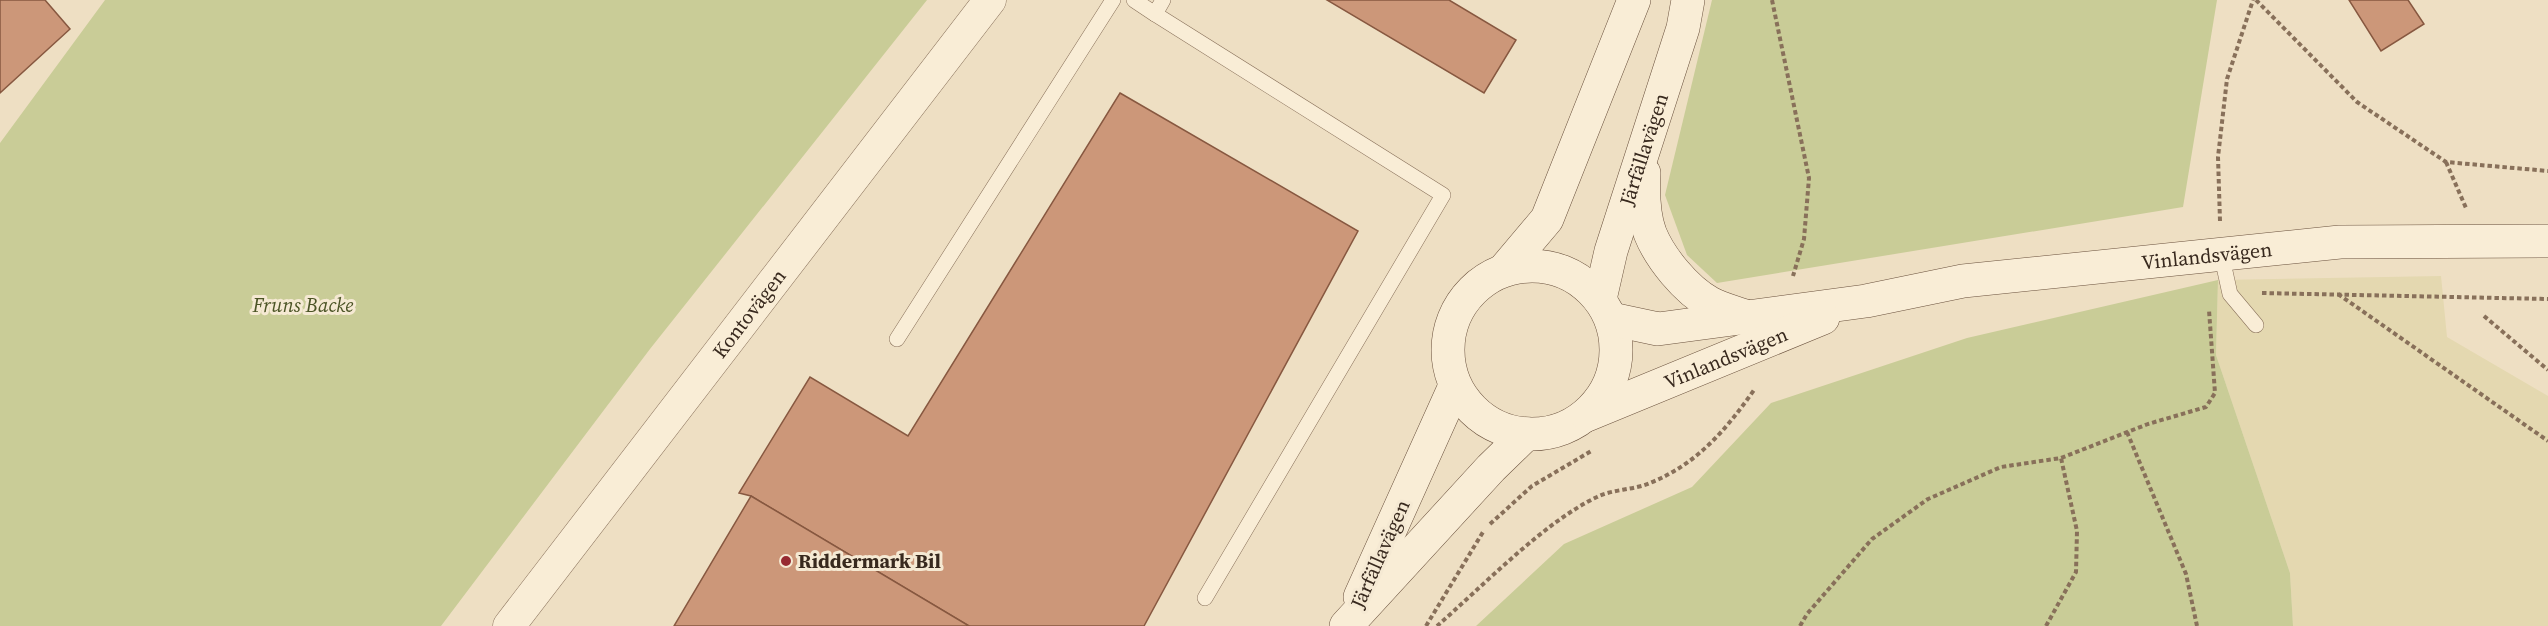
<svg xmlns="http://www.w3.org/2000/svg" width="2548" height="626" viewBox="0 0 2548 626" font-family="'Source Serif 4',serif">
  <style>
    .farmland { fill: #e4d8b0 }
    .green { fill: #c9cc97 }
    .building { fill: #cc9779; stroke: #875840; stroke-width: 1.5 }
    .lines { fill: none; stroke-linecap: round; stroke-linejoin: round }
    .lane-casing { stroke: #88705a; stroke-width: 16 }
    .street-casing { stroke: #88705a; stroke-width: 33 }
    .secondary-casing { stroke: #6a513d; stroke-width: 34 }
    .path { stroke: #88705a; stroke-width: 4; stroke-dasharray: 4.5 3; stroke-linecap: butt }
    .lane { stroke: #f9edd6; stroke-width: 15 }
    .street { stroke: #f9edd6; stroke-width: 32 }
    .secondary { stroke: #f9edd6; stroke-width: 33 }
    .poi-dot { fill: #972a31; stroke: #f5e9d3; stroke-width: 2 }
    .labels { text-anchor: middle; dominant-baseline: central; stroke-width: 6; stroke-linejoin: round; paint-order: stroke }
    .street-label { font-size: 20px; fill: #38291e; stroke: #f5e9d3 }
    .park-label { font-size: 20px; font-style: italic; fill: #4b5425; stroke: #f5e9d3 }
    .poi-label { font-size: 20px; font-weight: bold; fill: #38291e; stroke: #f5e9d3; text-anchor: start }
  </style>
  <rect width="100%" height="100%" fill="#eedfc3"/>
  <polygon class="farmland" points="2441,276 2447,337 2548,396 2548,626 2293,626 2290,573 2216,355 2218,280"/>
  <g class="green">
    <polygon points="105,0 927,0 650,349 441,626 0,626 0,143"/>
    <polygon points="1712,0 2217,0 2183,207 1717,283 1687,255 1665,195"/>
    <polygon points="2218,280 2216,355 2290,573 2293,626 1476,626 1564,544 1692,487 1771,403 1967,338"/>
  </g>
  <g class="building">
    <polygon points="0,0 45,0 70,29 0,93"/>
    <polygon points="1327,0 1449,0 1516,40 1484,93"/>
    <polygon points="2349,0 2408,0 2424,24 2381,51"/>
    <polygon points="1120,93 1358,231 1144,626 969,626 751,496 739,493 810,377 908,436"/>
    <polygon points="751,496 969,626 674,626"/>
  </g>
  <g class="lines">
    <defs>
      <g id="lane">
        <polyline points="1134,0 1155,14 1163,0"/>
        <polyline points="1155,14 1443,195 1205,598"/>
        <polyline points="2221,253 2230,294 2256,325"/>
        <polyline points="897,339 1113,0"/>
      </g>
      <g id="street">
        <path id="s1" d="M 509,626 L 990,0"/>
      </g>
      <g id="secondary">
        <path d="M 1644,173 C 1643,193 1643,214 1650,233 C 1660,258 1686,290 1710,303 C 1721,309 1734,312 1745,316"/>
        <circle cx="1532" cy="350" r="84"/>
        <polyline points="1504,270 1547,219 1634,0"/>
        <path id="s2" d="M 1600,299 L 1611,251 L 1683,28 L 1688,0"/>
        <path id="s3" d="M 1611,319 L 1658,329 L 1866,301 L 1963,281 L 2340,242 L 2548,241"/>
        <path id="s4" d="M 1587,415 L 1823,318"/>
        <polyline points="1360,597 1455,386"/>
        <polyline points="1346,626 1491,468 1526,434"/>
      </g>
    </defs>
    <use href="#lane" class="lane-casing"/>
    <use href="#street" class="street-casing"/>
    <use href="#secondary" class="secondary-casing"/>
    <g class="path">
      <polyline points="1772,0 1809,178 1804,239 1793,276"/>
      <polyline points="2256,0 2357,102 2446,162 2548,171"/>
      <polyline points="2446,162 2466,208"/>
      <polyline points="2220,221 2218,157 2227,79 2253,0"/>
      <polyline points="2262,293 2548,299"/>
      <polyline points="2338,294 2548,441"/>
      <polyline points="2484,316 2548,370"/>
      <polyline points="2127,432 2186,574 2197,626"/>
      <polyline points="1490,524 1532,486 1593,450"/>
      <polyline points="1426,626 1483,532"/>
      <path d="M 1437,626 C 1482,587 1544,522 1597,497 C 1613,489 1634,490 1650,483 C 1697,464 1726,430 1754,390"/>
      <polyline points="1800,626 1807,614 1872,539 1928,499 2001,467 2061,458 2148,424 2206,407 2215,393 2209,310"/>
      <polyline points="2046,626 2076,572 2077,531 2061,458"/>
    </g>
    <use href="#lane" class="lane"/>
    <use href="#street" class="street"/>
    <use href="#secondary" class="secondary"/>
  </g>
  <circle class="poi-dot" cx="786" cy="561" r="6"/>
  <g class="labels">
    <g class="street-label">
      <text stroke="none"><textPath href="#s2" startOffset="156">Järfällavägen</textPath></text>
      <text stroke="none"><textPath href="#s3" startOffset="602">Vinlandsvägen</textPath></text>
      <text stroke="none"><textPath href="#s1" startOffset="394">Kontovägen</textPath></text>
      <text stroke="none"><textPath href="#s4" startOffset="150">Vinlandsvägen</textPath></text>
      <text transform="translate(1380 554) rotate(-66)">Järfällavägen</text>
    </g>
    <g class="park-label">
      <text x="303" y="305">Fruns Backe</text>
    </g>
    <g class="poi-label">
      <text x="798" y="561">Riddermark Bil</text>
    </g>
  </g>
</svg>
